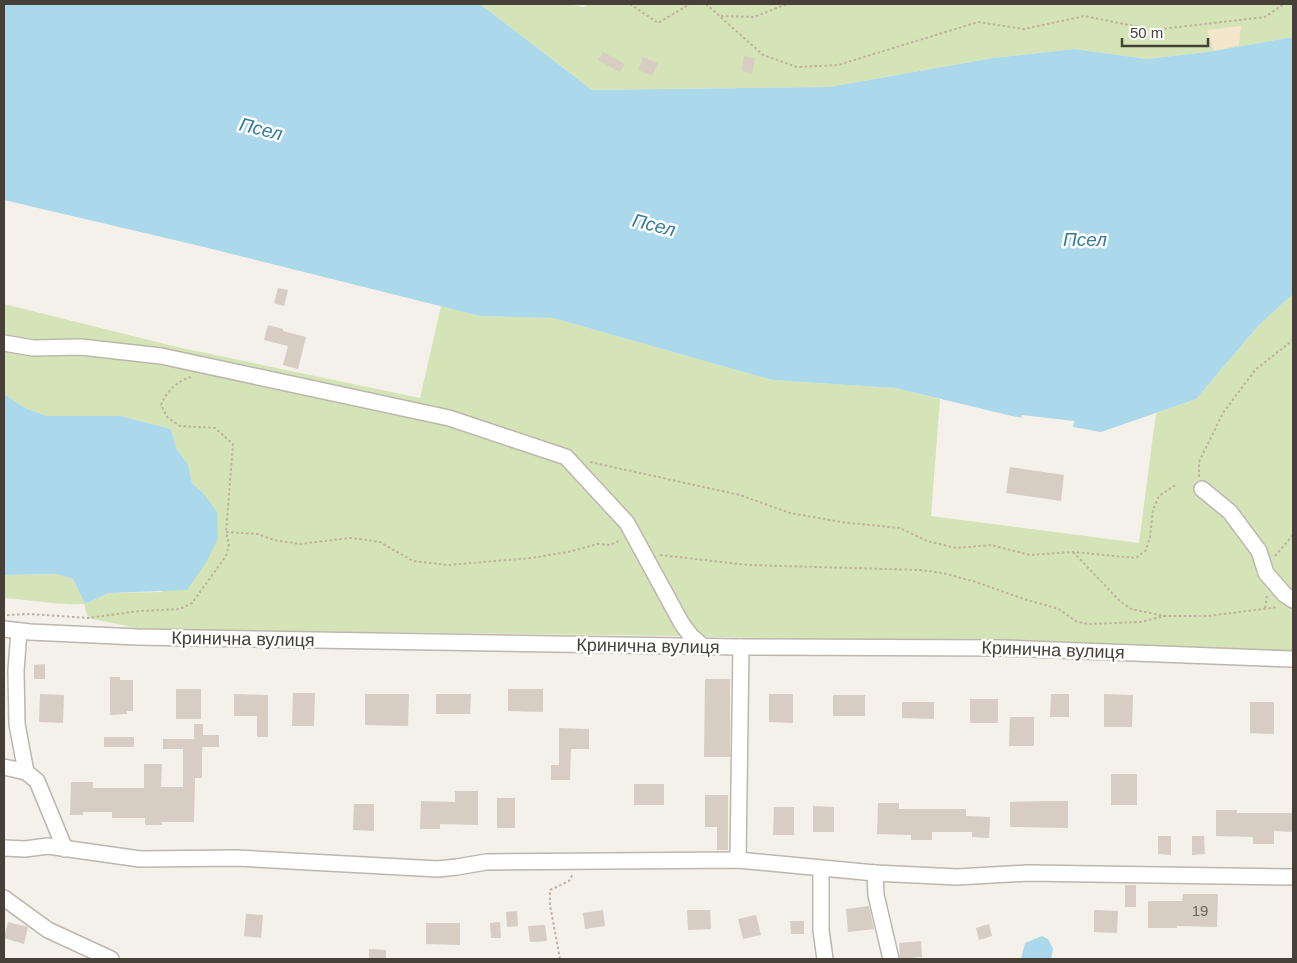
<svg xmlns="http://www.w3.org/2000/svg" width="1297" height="963" viewBox="0 0 1297 963" font-family="Arial,sans-serif">
  <style>
    .green { fill: #d5e4b6 }
    .sand { fill: #f4e6ca }
    .water { fill: #acd8eb }
    .pier { fill: #f4f0ea }
    .building { fill: #d7cdc3 }
    .lines { fill: none; stroke-linecap: round; stroke-linejoin: round }
    .minor-casing { stroke: #beb6ad; stroke-width: 18 }
    .path { stroke: #bfb0a0; stroke-width: 2; stroke-dasharray: 2.5 2.5; stroke-linecap: butt }
    .minor { stroke: #fff; stroke-width: 15 }
    .labels { text-anchor: middle; dominant-baseline: central; stroke-width: 5; stroke-linejoin: round; paint-order: stroke }
    .number-label { font-size: 15px; fill: #6b635c }
    .street-label { font-size: 18px; fill: #474039; stroke: #fff }
    .water-label { font-size: 19px; font-style: italic; fill: #367c9b; stroke: #fff }
  </style>
  <rect width="100%" height="100%" fill="#f4f0ea"/>
  <g class="green">
    <polygon points="480,4 567,4 584,7 589,4 1293,4 1293,37 1214,51 1147,59 1074,49 993,58 829,87 592,90"/>
    <path d="M 1293,294 L 1293,653 L 1230,649 L 682,636 L 141,629 L 88,618 L 84,604 C 57,605 31,600 4,598 L 4,575 L 57,574 L 73,579 L 85,604 L 109,593 L 161,592 L 204,494 L 192,483 L 188,464 L 177,450 L 171,429 L 121,416 L 47,416 L 25,408 L 4,394 L 4,304 L 177,347 L 420,398 L 441,306 L 480,316 L 553,318 L 772,380 L 895,388 L 940,399 L 931,516 L 1139,543 L 1156,413 L 1196,399 L 1259,325 Z"/>
  </g>
  <polygon class="sand" points="1241,26 1239,45 1214,51 1207,30"/>
  <g class="water">
    <polygon points="4,4 480,4 592,90 829,87 993,58 1074,49 1147,59 1214,51 1293,37 1293,294 1259,325 1196,399 1101,432 1012,416 895,388 772,380 553,318 480,316 200,246 4,200"/>
    <polygon points="4,394 25,408 47,416 121,416 171,429 177,450 188,464 192,483 204,494 217,512 218,538 207,561 187,590 109,593 85,604 73,579 57,574 4,575"/>
    <polygon points="1042,936 1048,939 1053,949 1051,959 1021,959 1025,943"/>
  </g>
  <polygon class="pier" points="1022,415 1074,421 1073,429 1021,420"/>
  <g class="building">
    <polygon points="603,52 625,64 620,72 598,60"/>
    <polygon points="744,56 755,58 752,73 742,71"/>
    <polygon points="643,57 658,63 652,76 638,70"/>
    <polygon points="278,288 288,290 284,306 274,303"/>
    <polygon points="268,325 283,329 283,331 306,337 298,369 283,365 288,346 264,340"/>
    <polygon points="1010,467 1064,475 1061,501 1006,493"/>
    <polygon points="45,664 45,679 34,679 34,665"/>
    <polygon points="110,677 120,677 120,680 133,680 133,711 127,711 127,714 110,715"/>
    <polygon points="705,679 730,679 730,757 704,757"/>
    <rect x="176" y="689" width="25" height="30"/>
    <polygon points="508,689 543,689 543,712 508,711"/>
    <polygon points="293,693 315,693 314,726 292,726"/>
    <polygon points="40,694 64,695 63,723 39,722"/>
    <polygon points="234,694 268,695 268,737 257,737 257,716 234,716"/>
    <polygon points="365,694 409,694 408,726 365,725"/>
    <polygon points="436,694 471,694 470,714 436,714"/>
    <polygon points="769,694 793,694 793,723 769,722"/>
    <polygon points="1051,694 1069,694 1069,717 1050,717"/>
    <polygon points="1104,694 1133,695 1132,727 1104,727"/>
    <rect x="833" y="695" width="32" height="21"/>
    <rect x="970" y="699" width="28" height="24"/>
    <polygon points="902,702 934,702 934,719 902,718"/>
    <polygon points="1250,702 1274,702 1274,734 1250,733"/>
    <polygon points="1010,717 1034,717 1034,746 1009,746"/>
    <polygon points="194,724 203,724 203,735 219,735 219,747 203,747 202,749 202,778 195,778 194,822 162,822 162,825 145,825 145,818 112,818 112,812 83,812 83,815 70,815 71,782 93,782 93,788 144,788 144,764 162,764 161,787 183,787 183,749 163,749 163,739 194,739"/>
    <polygon points="559,728 589,729 589,749 571,749 570,780 551,780 551,765 559,765"/>
    <rect x="104" y="737" width="30" height="10"/>
    <rect x="1111" y="774" width="26" height="31"/>
    <rect x="634" y="784" width="30" height="21"/>
    <polygon points="455,791 478,791 478,825 440,824 440,829 420,829 421,801 455,802"/>
    <polygon points="705,795 728,795 728,850 717,850 717,827 705,827"/>
    <rect x="497" y="798" width="18" height="30"/>
    <polygon points="1047,801 1068,801 1068,828 1010,827 1010,802"/>
    <polygon points="878,803 899,803 899,809 966,809 966,816 990,817 989,838 972,837 972,832 932,832 932,840 911,840 911,835 877,834"/>
    <polygon points="354,804 374,804 374,831 353,830"/>
    <polygon points="813,806 834,807 834,832 813,832"/>
    <polygon points="774,807 794,807 794,835 773,835"/>
    <polygon points="1216,810 1237,810 1237,813 1293,813 1293,832 1274,831 1274,844 1253,844 1253,837 1216,836"/>
    <polygon points="1158,836 1171,836 1171,855 1158,854"/>
    <polygon points="1192,836 1204,836 1205,854 1192,855"/>
    <rect x="1125" y="885" width="11" height="22"/>
    <polygon points="1183,894 1218,894 1217,927 1177,926 1177,928 1148,928 1148,901 1182,901"/>
    <polygon points="869,906 874,929 848,932 846,909"/>
    <polygon points="603,910 605,926 585,929 583,913"/>
    <polygon points="687,910 710,910 711,929 688,930"/>
    <polygon points="1094,910 1118,911 1117,933 1094,932"/>
    <polygon points="517,911 518,926 507,927 506,912"/>
    <polygon points="246,914 263,915 261,938 244,936"/>
    <polygon points="756,915 761,935 743,939 738,919"/>
    <polygon points="790,921 804,921 804,934 791,934"/>
    <polygon points="8,922 28,927 24,944 4,938"/>
    <polygon points="500,922 501,938 491,938 490,923"/>
    <polygon points="426,923 460,923 460,945 426,944"/>
    <polygon points="989,924 992,936 979,940 976,928"/>
    <polygon points="545,925 547,941 530,942 528,926"/>
    <polygon points="921,941 922,957 900,959 899,943"/>
    <polygon points="369,949 386,950 386,959 369,959"/>
  </g>
  <g class="lines">
    <defs>
      <g id="minor">
        <polyline points="4,343 33,348 81,347 161,356 449,418 566,457 627,523 682,624 691,636 704,647"/>
        <polyline points="1202,489 1230,512 1259,551 1266,573 1284,594 1293,600"/>
        <polyline points="4,629 30,632 138,637 741,647 1002,648 1293,659"/>
        <polyline points="19,631 16,671 17,724 26,772 37,781 65,849"/>
        <polyline points="4,767 26,772"/>
        <polyline points="4,848 25,849 48,846 140,859 237,858 438,869 457,867 486,862 738,860 875,873 957,877 1028,873 1293,877"/>
        <polyline points="738,860 741,647"/>
        <polyline points="821,869 821,930 825,959"/>
        <polyline points="875,873 876,895 891,959"/>
        <polyline points="4,898 48,930 111,959"/>
      </g>
    </defs>
    <use href="#minor" class="minor-casing"/>
    <g class="path">
      <polyline points="630,4 658,23 690,4"/>
      <polyline points="706,4 763,55 797,67 838,65 978,22 1024,29 1085,16 1153,30 1265,17 1284,4"/>
      <polyline points="721,16 754,17 787,4"/>
      <path d="M 191,377 C 177,381 166,392 161,405 L 167,417 L 180,426 L 215,428 L 233,444 L 226,532"/>
      <polyline points="590,462 740,495 790,513 841,522 900,528 927,541 956,548 991,545 1030,555 1073,552 1136,558 1146,550 1150,537 1153,510 1159,496 1177,484"/>
      <polyline points="1199,477 1199,462 1223,413 1255,370 1293,340"/>
      <polyline points="1073,552 1120,601 1131,609 1164,616 1208,616 1278,607"/>
      <polyline points="660,555 748,565 920,570 943,573 976,582 1024,599 1059,609 1077,622 1089,624 1141,622 1164,616"/>
      <polyline points="1275,556 1293,535"/>
      <polyline points="1265,608 1267,596"/>
      <polyline points="7,615 30,614 88,618 139,611 180,609 192,603 226,556 229,544 226,532 258,534 274,540 300,544 349,538 359,539 380,542 413,561 448,565 531,558 568,552 598,544 610,545 621,540"/>
      <polyline points="560,959 550,905 550,890 569,881 573,874"/>
    </g>
    <use href="#minor" class="minor"/>
  </g>
  <g class="labels">
    <g class="number-label">
      <text x="1200" y="910">19</text>
    </g>
    <g class="street-label">
      <text transform="translate(243 639) rotate(1)">Кринична вулиця</text>
      <text transform="translate(648 646) rotate(1)">Кринична вулиця</text>
      <text transform="translate(1053 650) rotate(2)">Кринична вулиця</text>
    </g>
    <g class="water-label">
      <text transform="translate(261 129) rotate(14)">Псел</text>
      <text transform="translate(654 225) rotate(14)">Псел</text>
      <text x="1085" y="239">Псел</text>
    </g>
  </g>
  <rect width="1297" height="963" fill="none" stroke="#474039" stroke-width="10"/>
  <path d="M1122 38v8h86v-8" fill="none" stroke="#474039" stroke-width="2.5"/>
  <text x="1130" y="38" font-size="15" fill="#474039" stroke="#ffffff" stroke-width="4" paint-order="stroke">50 m</text>
</svg>
